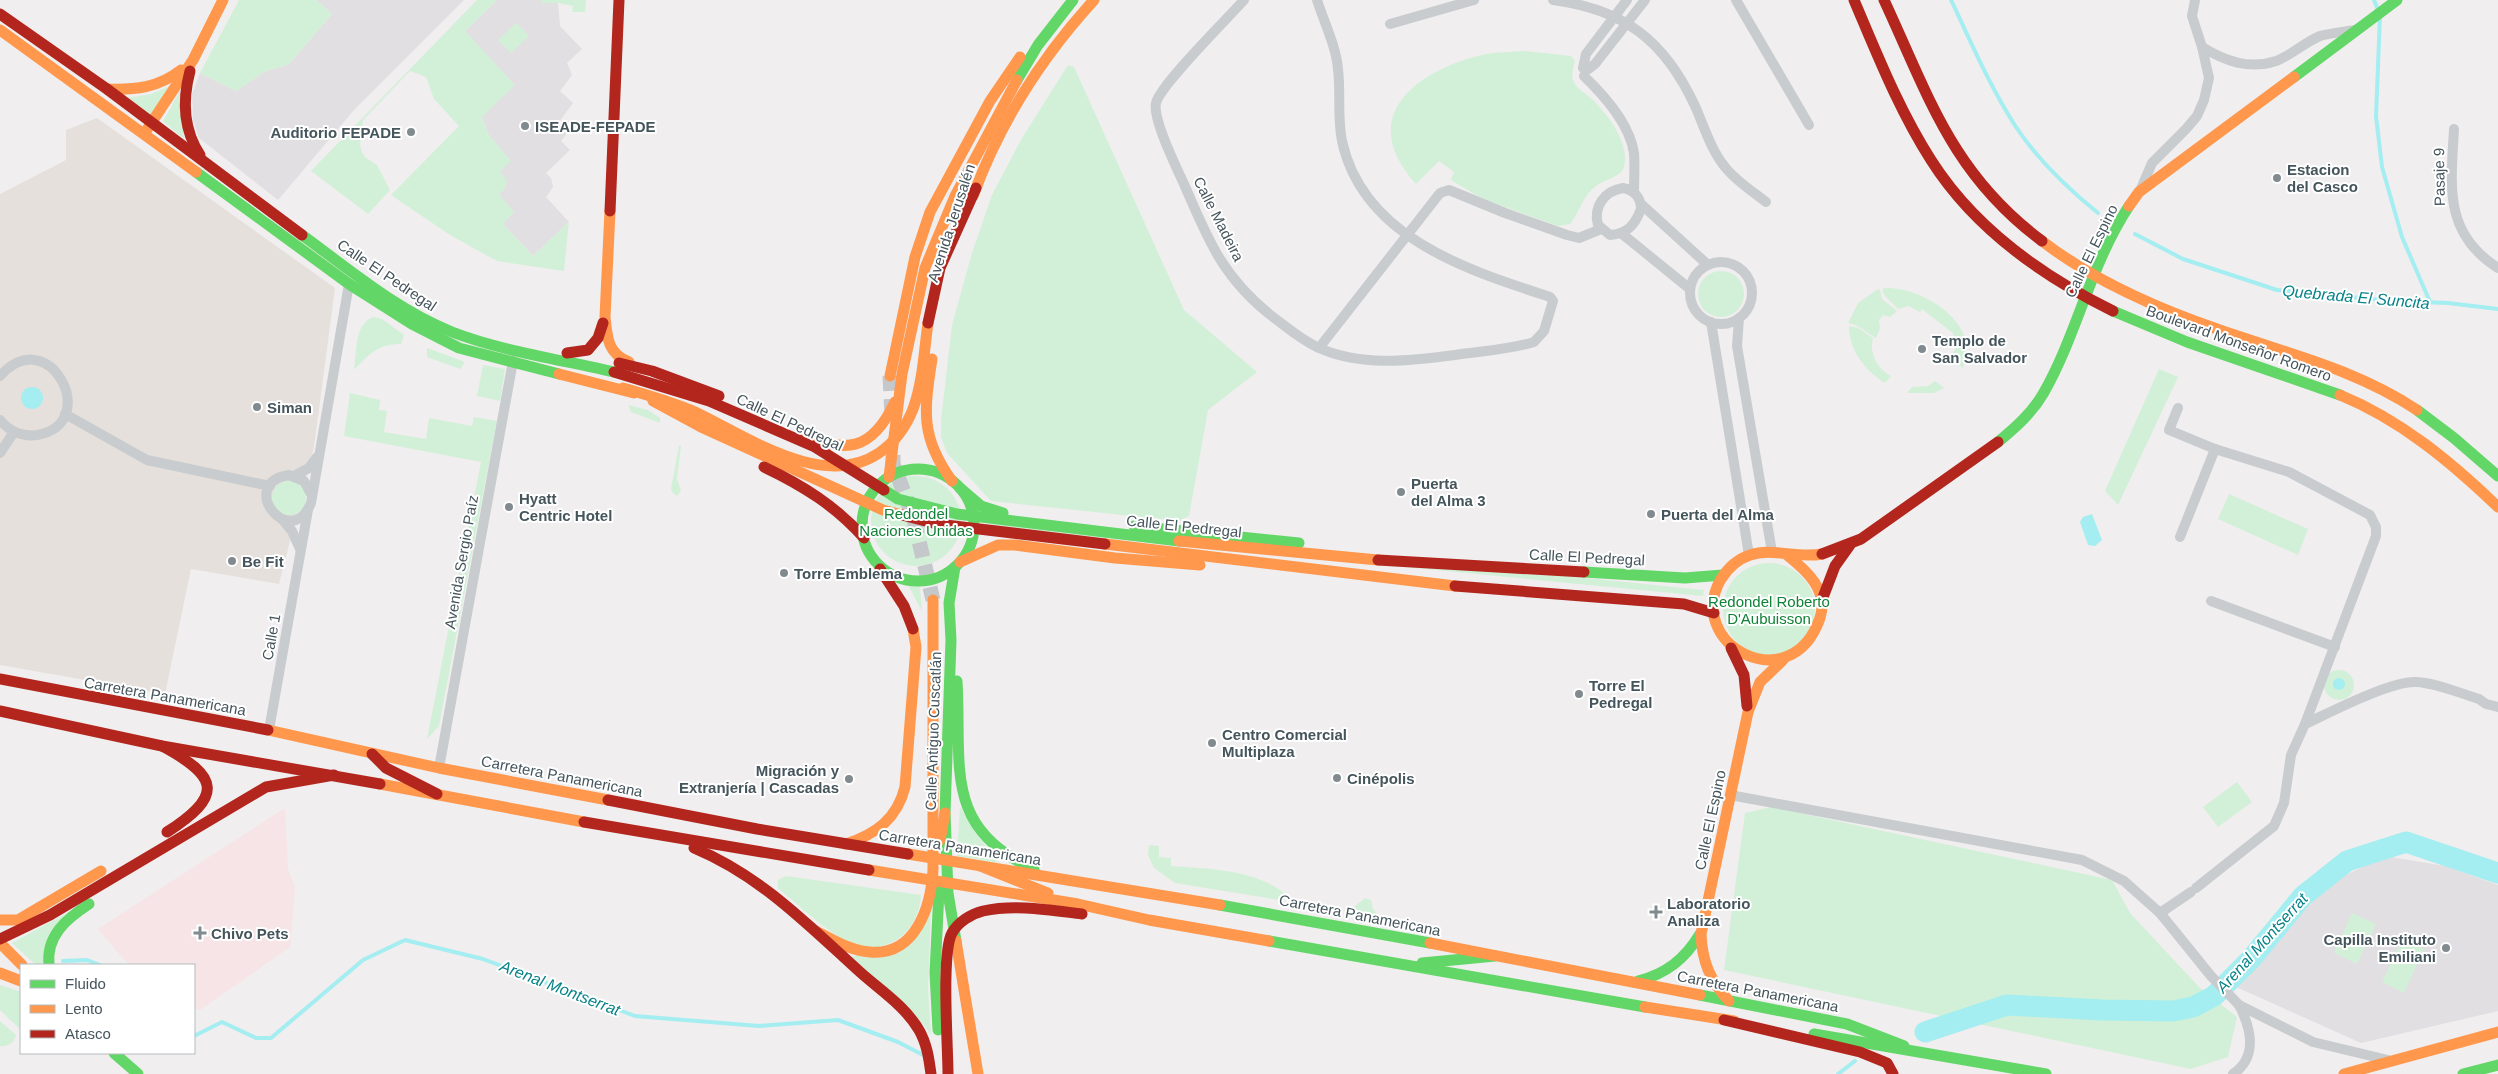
<svg xmlns="http://www.w3.org/2000/svg" width="2498" height="1074" viewBox="0 0 2498 1074" font-family="Helvetica,sans-serif">
  <style>
    .commercial { fill: #e5e0dc }
    .education { fill: #e1dfe1 }
    .medical { fill: #f7e4e6 }
    .green { fill: #d2f0d8 }
    .water { fill: #a4edf0 }
    .lines { fill: none; stroke-linecap: round; stroke-linejoin: round }
    .stream { stroke: #a4edf0; stroke-width: 4 }
    .river { stroke: #a4edf0; stroke-width: 21 }
    .primary-tunnel { stroke: #c5c8ca; stroke-width: 15; stroke-dasharray: 15 8; stroke-linecap: butt }
    .street { stroke: #c8ccce; stroke-width: 10 }
    .fast { stroke: #63d668; stroke-width: 11 }
    .slow { stroke: #ff974d; stroke-width: 11 }
    .jam { stroke: #b3261e; stroke-width: 11 }
    .poi-dot { fill: #818b8f; stroke: #fff; stroke-width: 2 }
    .labels { text-anchor: middle; dominant-baseline: central; stroke-width: 4; stroke-linejoin: round; paint-order: stroke }
    .poi-label { font-size: 15px; font-weight: bold; fill: #45555c; stroke: #fff; text-anchor: start }
    .street-label { font-size: 15px; fill: #45555c; stroke: #fff }
    .park-label { font-size: 15px; fill: #118237; stroke: #fff }
    .water-label { font-size: 16px; font-style: italic; fill: #068388; stroke: #fff }
  </style>
  <rect width="100%" height="100%" fill="#f0eeef"/>
  <polygon class="commercial" points="97,118 335,288 314,447 279,584 191,569 165,694 0,665 0,194 66,160 66,130"/>
  <g class="education">
    <polygon points="316,0 464,0 354,110 278,200 199,138 193,120 192,94 200,73 236,91 264,72 289,64 332,14"/>
    <polygon points="497,0 541,0 541,3 558,3 560,26 582,49 567,63 572,75 560,91 573,103 559,122 569,131 561,141 570,150 546,173 551,178 553,187 546,197 569,222 533,256 503,224 498,194 500,171 510,161 488,134 482,117 465,31"/>
    <polygon points="2385,856 2445,866 2498,885 2498,1011 2361,1043 2236,987 2327,884"/>
  </g>
  <polygon class="medical" points="285,808 288,869 295,888 290,947 200,1010 194,1008 194,965 129,965 98,929"/>
  <g class="green">
    <polygon points="239,0 316,0 332,14 289,64 264,72 236,91 200,73"/>
    <polygon points="477,0 497,0 465,31 515,85 482,117 488,134 511,161 500,171 507,181 504,190 499,194 514,212 503,224 533,256 569,222 564,271 497,261 450,235 391,195 459,126 434,99 426,77 410,71 363,120 360,145 362,152 365,157 377,165 390,190 368,214 311,171"/>
    <polygon points="541,0 586,0 585,12 572,12 573,6 558,3 541,3"/>
    <polygon points="516,23 529,36 511,53 498,40"/>
    <path d="M 1525,51 L 1571,56 L 1575,61 C 1573,69 1570,77 1575,84 C 1579,91 1589,95 1595,102 C 1610,118 1630,144 1624,167 C 1622,176 1604,180 1596,186 C 1583,195 1580,212 1570,224 L 1558,226 L 1483,199 L 1451,180 L 1454,172 L 1439,161 L 1416,184 C 1354,116 1418,69 1486,54 C 1498,52 1512,52 1525,51 Z"/>
    <polygon points="1068,65 1074,67 1184,310 1257,372 1208,410 1189,516 1179,521 991,501 947,453 941,437 941,420 952,325 972,253 992,195 1022,138"/>
    <polygon points="172,85 150,115 128,98 151,94"/>
    <polygon points="180,91 184,139 163,121"/>
    <circle cx="1721" cy="294" r="23"/>
    <path d="M 1886,288 C 1924,287 1983,325 1963,368 L 1953,360 L 1954,357 L 1951,355 L 1958,346 L 1951,340 L 1954,334 L 1922,309 L 1920,312 L 1909,306 L 1898,309 L 1885,296 L 1882,289 Z"/>
    <path d="M 1878,289 L 1880,290 L 1882,299 L 1897,311 L 1890,317 L 1883,315 L 1879,320 L 1880,328 L 1876,338 C 1866,333 1860,325 1848,323 L 1858,303 Z"/>
    <path d="M 373,317 L 382,319 L 404,335 L 401,344 C 378,344 369,354 354,370 C 357,351 354,325 373,317 Z"/>
    <path d="M 1849,326 L 1858,328 L 1873,338 C 1869,354 1877,368 1891,376 L 1885,383 C 1865,371 1849,350 1849,326 Z"/>
    <polygon points="427,348 465,362 460,369 427,357"/>
    <polygon points="483,365 505,369 500,401 477,396"/>
    <polygon points="2159,369 2178,377 2118,505 2105,491"/>
    <polygon points="1935,381 1944,388 1934,393 1907,393 1912,387 1928,386"/>
    <polygon points="350,393 380,400 379,410 387,411 384,432 426,439 429,418 472,426 474,417 497,421 439,726 427,739 481,462 344,436"/>
    <polygon points="628,405 648,410 660,418 660,423 631,412"/>
    <polygon points="679,445 681,446 677,479 681,491 677,496 673,493 671,489"/>
    <circle cx="916" cy="521" r="45"/>
    <circle cx="289" cy="498" r="17"/>
    <polygon points="2229,494 2308,529 2298,555 2218,519"/>
    <polygon points="991,518 1704,590 1703,596 991,527"/>
    <circle cx="1769" cy="609" r="46"/>
    <polygon points="904,578 919,578 922,611"/>
    <circle cx="2339" cy="685" r="15"/>
    <polygon points="2237,782 2252,802 2218,827 2203,807"/>
    <polygon points="960,807 976,834 999,863 957,856"/>
    <polygon points="1771,807 2112,880 2130,913 2200,988 2237,1017 2228,1057 2191,1069 1724,970 1745,813"/>
    <path d="M 1149,845 L 1159,846 L 1159,857 L 1171,858 L 1171,866 C 1208,869 1260,869 1288,897 L 1280,900 L 1175,883 L 1154,868 L 1148,855 Z"/>
    <path d="M 786,876 L 921,895 C 920,912 913,928 899,938 C 891,944 877,949 867,949 C 845,949 795,902 778,888 L 778,880 Z"/>
    <polygon points="1365,898 1371,900 1373,909 1383,921 1347,915 1345,914"/>
    <path d="M 931,909 L 928,989 L 931,1035 C 911,1004 878,981 850,957 L 861,954 L 883,955 Z"/>
    <polygon points="2352,913 2376,924 2357,964 2334,953"/>
    <polygon points="65,914 42,965 36,965 12,943"/>
    <polygon points="2403,939 2424,949 2404,993 2382,982"/>
    <polygon points="0,985 21,992 21,1030 0,1010"/>
    <path d="M 0,1021 L 16,1035 C 14,1042 9,1047 0,1046 Z"/>
  </g>
  <g class="water">
    <circle cx="32" cy="398" r="11"/>
    <polygon points="2092,514 2102,540 2095,546 2088,545 2080,522 2083,517"/>
    <circle cx="2339" cy="684" r="6"/>
  </g>
  <g class="lines">
    <g class="stream">
      <path d="M 1951,0 C 1971,42 1990,87 2016,127 C 2038,160 2067,188 2098,213"/>
      <polyline points="2374,0 2378,10"/>
      <polyline points="2380,16 2376,116 2382,167 2402,237 2430,302"/>
      <polyline points="2135,234 2183,259 2277,290 2392,301 2448,303 2498,309"/>
      <polyline points="63,961 87,960 100,965"/>
      <polyline points="194,1036 222,1022 256,1038 271,1038 363,960 405,940 483,959 635,1016 759,1026 838,1020 898,1042 925,1056"/>
      <polyline points="1838,1074 1855,1061"/>
    </g>
    <polyline class="river" points="1925,1032 2007,1005 2102,1010 2173,1011 2193,1007 2214,996 2251,959 2303,896 2347,861 2406,842 2498,873"/>
    <g class="primary-tunnel">
      <polyline points="890,376 892,417"/>
      <polyline points="893,455 893,464 913,516 933,600"/>
    </g>
    <g class="street">
      <path d="M 1244,0 C 1228,18 1160,85 1156,103 C 1152,120 1180,174 1187,191 C 1197,214 1207,238 1220,259 C 1235,283 1254,303 1277,320 C 1290,330 1302,340 1317,347 C 1359,367 1411,361 1455,355 C 1480,351 1509,350 1534,342 L 1544,331 L 1553,301 L 1550,297 C 1468,270 1363,238 1342,141 C 1337,117 1341,93 1338,69 C 1336,46 1324,22 1317,0"/>
      <path d="M 1553,0 C 1624,9 1665,41 1695,106 C 1704,126 1711,150 1725,167 C 1736,181 1752,191 1766,202"/>
      <polyline points="1736,0 1809,125"/>
      <polyline points="1390,24 1474,0"/>
      <path d="M 2202,47 C 2225,61 2249,70 2276,61 C 2292,55 2305,42 2320,36 C 2331,33 2344,32 2355,30"/>
      <polyline points="1583,68 1586,54 1627,0"/>
      <polyline points="1587,70 1595,64 1645,0"/>
      <path d="M 1584,76 C 1604,95 1630,125 1634,153 C 1635,166 1634,180 1634,192"/>
      <path d="M 2454,129 C 2451,186 2443,233 2498,268"/>
      <path d="M 1623,188 C 1634,190 1641,197 1641,209 C 1635,225 1627,234 1610,235 L 1598,225 C 1593,207 1604,191 1623,188 Z"/>
      <polyline points="2140,191 2152,163 2186,129 2197,116 2204,100 2209,78 2202,47 2192,16 2195,0"/>
      <polyline points="1641,204 1708,265"/>
      <polyline points="1621,233 1690,289"/>
      <circle cx="1721" cy="293" r="31"/>
      <polyline points="1739,318 1737,346 1772,552"/>
      <polyline points="1711,322 1749,555"/>
      <polyline points="1319,348 1440,193 1449,190 1505,213 1567,235 1579,238 1601,229"/>
      <path d="M 0,376 C 49,320 103,424 37,435 C 22,437 9,431 0,420"/>
      <path d="M 2178,408 L 2169,430 L 2215,449 L 2289,472 L 2370,515 L 2376,527 L 2376,536 L 2305,724 C 2331,712 2390,681 2416,682 C 2437,683 2459,693 2479,699 L 2486,704 L 2498,707"/>
      <polyline points="65,414 147,460 270,486"/>
      <polyline points="0,453 14,432"/>
      <polyline points="294,476 309,468 317,457"/>
      <path d="M 312,496 L 304,481 L 289,475 C 236,483 290,553 311,503 L 349,284"/>
      <polyline points="283,520 292,531 300,549"/>
      <polyline points="2180,537 2215,449"/>
      <polyline points="2211,601 2335,647"/>
      <polyline points="269,730 308,510"/>
      <polyline points="439,768 513,361"/>
      <polyline points="1730,795 2082,860 2124,881 2160,913 2211,976 2239,1005 2313,1042 2388,1060"/>
      <polyline points="2196,888 2274,826 2284,803 2291,755 2305,724"/>
      <polyline points="2160,913 2191,892"/>
      <path d="M 2233,1074 C 2258,1057 2251,1028 2239,1005"/>
    </g>
    <g class="fast">
      <polyline points="2294,77 2397,0"/>
      <polyline points="1017,80 1038,45 1073,0"/>
      <polyline points="196,172 349,284 412,324 459,348 559,374"/>
      <path d="M 302,235 C 350,270 397,310 452,332 C 501,351 563,360 614,372"/>
      <polyline points="2113,311 2187,342 2340,395"/>
      <polyline points="2417,410 2454,438 2498,476"/>
      <path d="M 1998,442 C 2015,428 2032,413 2043,394 C 2077,335 2090,265 2129,206"/>
      <circle cx="918" cy="525" r="56"/>
      <polyline points="960,488 981,506 1003,513"/>
      <polyline points="884,490 898,499 957,514 1179,541"/>
      <polyline points="1134,526 1299,543"/>
      <polyline points="955,567 949,603 951,640 945,813 948,893 956,941"/>
      <polyline points="1584,572 1685,578 1723,575"/>
      <path d="M 957,681 C 962,764 942,829 1034,869"/>
      <polyline points="1220,905 1430,943"/>
      <polyline points="1269,941 1645,1007"/>
      <polyline points="1422,963 1495,956"/>
      <path d="M 49,965 C 46,936 66,919 89,904"/>
      <path d="M 1638,981 C 1666,974 1685,959 1700,934"/>
      <polyline points="1700,995 1847,1024 1904,1046"/>
      <polyline points="938,1030 935,973 939,891"/>
      <polyline points="1814,1034 2046,1074"/>
      <polyline points="114,1053 138,1074"/>
      <polyline points="2463,1074 2498,1065"/>
    </g>
    <g class="slow">
      <polyline points="0,30 196,172"/>
      <path d="M 107,89 C 135,90 158,88 181,70"/>
      <polyline points="146,131 193,60 223,0"/>
      <path d="M 973,196 C 1000,122 1041,58 1094,0"/>
      <polyline points="2129,206 2139,192 2294,77"/>
      <path d="M 610,211 L 605,317 C 607,338 608,354 629,362"/>
      <path d="M 2042,241 C 2094,281 2156,308 2217,329 C 2285,353 2356,369 2417,410"/>
      <path d="M 932,359 C 924,411 920,437 952,481"/>
      <polyline points="559,374 634,393"/>
      <polyline points="890,376 915,257 930,212 990,101 1020,57"/>
      <path d="M 623,388 C 647,395 672,402 695,412 C 746,436 823,491 879,453 C 895,442 906,427 913,409 C 923,382 924,351 928,323"/>
      <path d="M 2340,395 C 2401,420 2451,462 2498,507"/>
      <polyline points="653,401 701,427 883,510 902,515"/>
      <path d="M 800,434 C 846,454 872,451 895,402"/>
      <polyline points="889,477 902,374 925,268 955,196 1017,80"/>
      <polyline points="1179,541 1378,560"/>
      <polyline points="1105,544 1455,586"/>
      <path d="M 1787,555 C 1806,570 1829,590 1820,618 C 1791,702 1683,644 1721,579 C 1728,568 1738,559 1750,555 C 1772,547 1796,559 1822,554"/>
      <polyline points="960,562 998,545 1015,545 1115,558 1200,565"/>
      <polyline points="268,730 439,768 608,800"/>
      <polyline points="380,784 584,822"/>
      <polyline points="940,840 945,813"/>
      <path d="M 846,844 C 876,834 897,819 905,787 L 916,647 L 913,629"/>
      <polyline points="908,854 1220,905"/>
      <polyline points="980,866 1048,893"/>
      <polyline points="869,870 1078,904 1149,920 1269,941"/>
      <polyline points="0,920 18,920 101,871"/>
      <path d="M 816,931 C 833,940 851,951 870,952 C 916,956 931,906 933,870 L 933,600"/>
      <polyline points="956,941 978,1074"/>
      <polyline points="0,943 22,965"/>
      <polyline points="1430,943 1700,995"/>
      <polyline points="0,973 21,981"/>
      <path d="M 1729,1001 C 1710,981 1702,961 1701,934 L 1748,712 L 1760,682 L 1783,660"/>
      <polyline points="1645,1007 1734,1021"/>
      <polyline points="2344,1074 2498,1032"/>
    </g>
    <g class="jam">
      <path d="M 1854,0 C 1877,54 1899,110 1931,160 C 1974,228 2042,276 2113,311"/>
      <path d="M 1884,0 C 1929,97 1952,174 2042,241"/>
      <polyline points="0,14 107,89 302,235"/>
      <path d="M 190,71 C 182,101 183,129 200,155"/>
      <polyline points="610,211 619,0"/>
      <polyline points="928,323 940,268 976,188"/>
      <polyline points="567,353 588,350 598,338 603,323"/>
      <polyline points="619,363 652,371 719,396"/>
      <polyline points="614,372 709,401 815,447 884,490"/>
      <path d="M 764,467 C 802,485 836,506 864,538"/>
      <polyline points="902,515 937,524 1105,544"/>
      <polyline points="1822,554 1861,539 1998,442"/>
      <polyline points="1378,560 1584,572"/>
      <polyline points="880,569 904,606 913,629"/>
      <polyline points="1455,586 1684,604 1714,613"/>
      <polyline points="1822,600 1835,566 1850,545"/>
      <polyline points="1731,648 1744,675 1747,706"/>
      <polyline points="0,679 268,730"/>
      <polyline points="0,711 162,746 380,784"/>
      <path d="M 162,746 C 220,777 223,796 167,832"/>
      <polyline points="372,754 386,768 437,794"/>
      <polyline points="608,800 757,829 908,854"/>
      <polyline points="584,822 869,870"/>
      <path d="M 694,848 C 761,876 807,924 860,972 C 880,990 905,1006 919,1030 C 927,1044 929,1059 931,1074"/>
      <polyline points="0,939 50,915 266,787 334,775"/>
      <polyline points="1724,1020 1860,1052 1887,1063 1893,1074"/>
      <path d="M 948,1074 C 948,1046 941,953 952,933 C 958,922 971,914 983,911 C 1015,904 1049,910 1082,914"/>
    </g>
  </g>
  <g class="poi-dot">
    <circle cx="525" cy="126" r="5"/>
    <circle cx="411" cy="132" r="5"/>
    <circle cx="2277" cy="178" r="5"/>
    <circle cx="1922" cy="349" r="5"/>
    <circle cx="257" cy="407" r="5"/>
    <circle cx="1401" cy="492" r="5"/>
    <circle cx="509" cy="507" r="5"/>
    <circle cx="1651" cy="514" r="5"/>
    <circle cx="232" cy="561" r="5"/>
    <circle cx="784" cy="573" r="5"/>
    <circle cx="1579" cy="694" r="5"/>
    <circle cx="1212" cy="743" r="5"/>
    <circle cx="1337" cy="778" r="5"/>
    <circle cx="849" cy="779" r="5"/>
    <path d="M1653.5 904.5h5v5h5v5h-5v5h-5v-5h-5v-5h5z"/>
    <path d="M197.5 925.5h5v5h5v5h-5v5h-5v-5h-5v-5h5z"/>
    <circle cx="2446" cy="948" r="5"/>
  </g>
  <g class="labels">
    <g class="poi-label">
      <text x="535" y="126">ISEADE-FEPADE</text>
      <text x="401" y="132" text-anchor="end">Auditorio FEPADE</text>
      <text x="2287" y="169">Estacion<tspan x="2287" dy="17">del Casco</tspan></text>
      <text x="1932" y="340">Templo de<tspan x="1932" dy="17">San Salvador</tspan></text>
      <text x="267" y="407">Siman</text>
      <text x="1411" y="483">Puerta<tspan x="1411" dy="17">del Alma 3</tspan></text>
      <text x="519" y="498">Hyatt<tspan x="519" dy="17">Centric Hotel</tspan></text>
      <text x="1661" y="514">Puerta del Alma</text>
      <text x="242" y="561">Be Fit</text>
      <text x="794" y="573">Torre Emblema</text>
      <text x="1589" y="685">Torre El<tspan x="1589" dy="17">Pedregal</tspan></text>
      <text x="1222" y="734">Centro Comercial<tspan x="1222" dy="17">Multiplaza</tspan></text>
      <text x="839" y="770" text-anchor="end">Migración y<tspan x="839" dy="17">Extranjería | Cascadas</tspan></text>
      <text x="1347" y="778">Cinépolis</text>
      <text x="1667" y="903">Laboratorio<tspan x="1667" dy="17">Analiza</tspan></text>
      <text x="211" y="933">Chivo Pets</text>
      <text x="2436" y="939" text-anchor="end">Capilla Instituto<tspan x="2436" dy="17">Emiliani</tspan></text>
    </g>
    <g class="street-label">
      <text transform="translate(2439 177) rotate(-91)">Pasaje 9</text>
      <text transform="translate(1219 219) rotate(63)">Calle Madeira</text>
      <text transform="translate(951 223) rotate(-72)">Avenida Jerusalén</text>
      <text transform="translate(2091 251) rotate(-64)">Calle El Espino</text>
      <text transform="translate(387 275) rotate(34)">Calle El Pedregal</text>
      <text transform="translate(2239 343) rotate(20)">Boulevard Monseñor Romero</text>
      <text transform="translate(790 422) rotate(25)">Calle El Pedregal</text>
      <text transform="translate(1184 526) rotate(6)">Calle El Pedregal</text>
      <text transform="translate(1587 557) rotate(3)">Calle El Pedregal</text>
      <text transform="translate(461 562) rotate(-80)">Avenida Sergio Paíz</text>
      <text transform="translate(271 637) rotate(-80)">Calle 1</text>
      <text transform="translate(165 696) rotate(10)">Carretera Panamericana</text>
      <text transform="translate(933 731) rotate(-88)">Calle Antiguo Cuscatlán</text>
      <text transform="translate(562 776) rotate(11)">Carretera Panamericana</text>
      <text transform="translate(1710 820) rotate(-78)">Calle El Espino</text>
      <text transform="translate(960 847) rotate(9)">Carretera Panamericana</text>
      <text transform="translate(1360 915) rotate(11)">Carretera Panamericana</text>
      <text transform="translate(1758 991) rotate(11)">Carretera Panamericana</text>
    </g>
    <g class="park-label">
      <text x="916" y="513">Redondel<tspan x="916" dy="17">Naciones Unidas</tspan></text>
      <text x="1769" y="601">Redondel Roberto<tspan x="1769" dy="17">D'Aubuisson</tspan></text>
    </g>
    <g class="water-label">
      <text transform="translate(2356 297) rotate(5)">Quebrada El Suncita</text>
      <text transform="translate(2262 943) rotate(-48)">Arenal Montserrat</text>
      <text transform="translate(560 988) rotate(21)">Arenal Montserrat</text>
    </g>
  </g>
  <rect x="20" y="964" width="175" height="90" fill="#ffffff" stroke="#b5bbbe"/>
  <rect x="30" y="980" width="25" height="8" fill="#63d668" stroke="#b5bbbe"/>
  <text x="65" y="989" font-size="15" fill="#45555c">Fluido</text>
  <rect x="30" y="1005" width="25" height="8" fill="#ff974d" stroke="#b5bbbe"/>
  <text x="65" y="1014" font-size="15" fill="#45555c">Lento</text>
  <rect x="30" y="1030" width="25" height="8" fill="#b3261e" stroke="#b5bbbe"/>
  <text x="65" y="1039" font-size="15" fill="#45555c">Atasco</text>
</svg>
